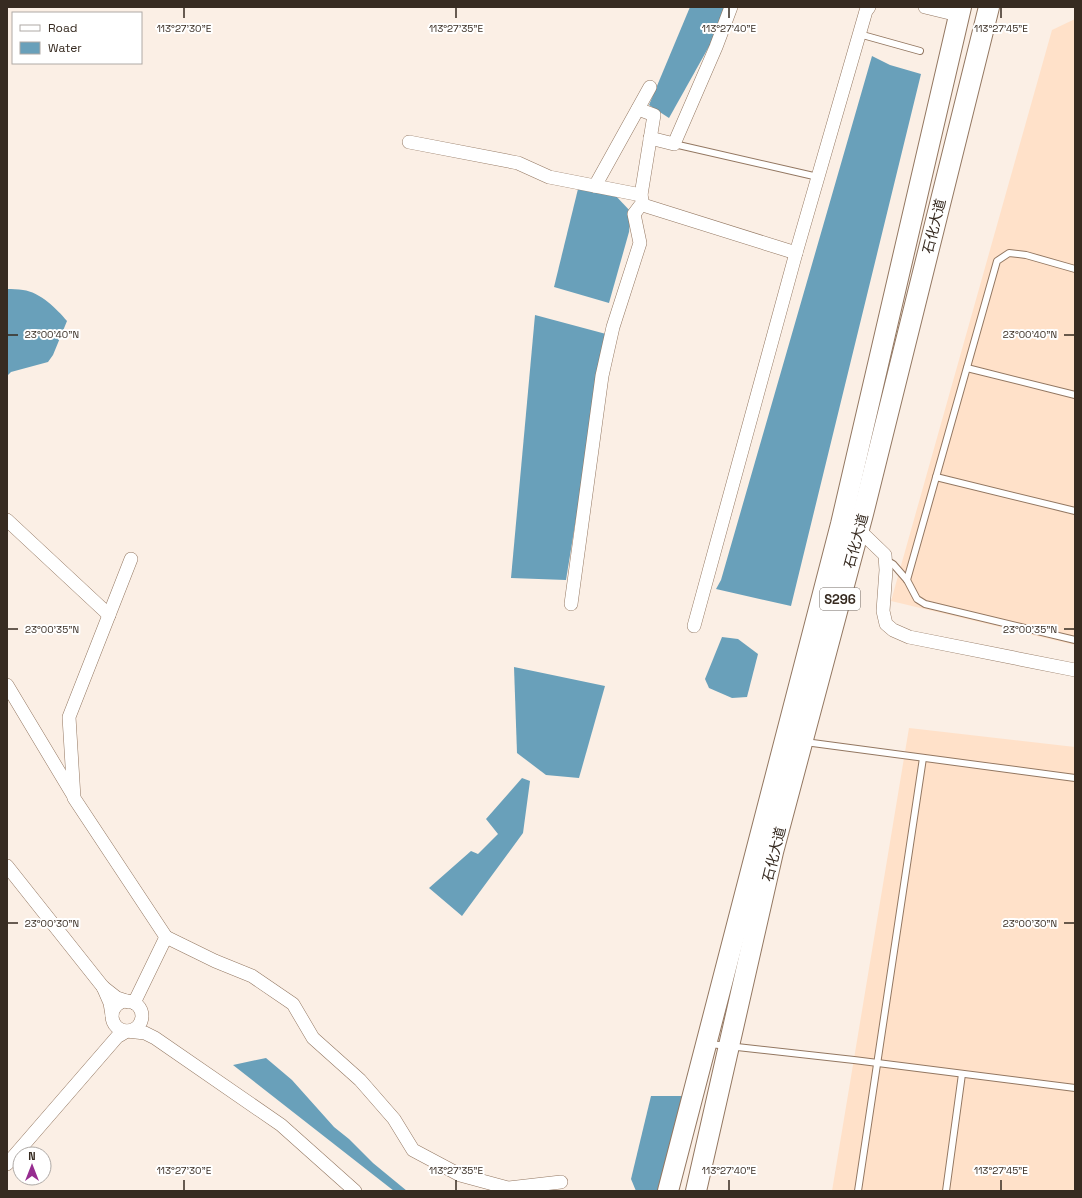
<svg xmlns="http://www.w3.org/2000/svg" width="1082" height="1198" viewBox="0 0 1082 1198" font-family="'Space Grotesk','Noto Sans SC',sans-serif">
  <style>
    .built { fill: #ffe1c9 }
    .water { fill: #69a0ba }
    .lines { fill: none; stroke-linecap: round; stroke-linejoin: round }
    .service-casing { stroke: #937761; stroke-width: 8 }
    .minor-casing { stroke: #937761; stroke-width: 14 }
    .primary-casing { stroke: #937761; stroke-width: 22 }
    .service { stroke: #fff; stroke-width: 6 }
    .minor { stroke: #fff; stroke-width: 13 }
    .primary { stroke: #fff; stroke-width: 20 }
    .ticks { fill: none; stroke: #372b21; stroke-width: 1.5 }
    .labels { text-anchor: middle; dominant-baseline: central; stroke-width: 4; stroke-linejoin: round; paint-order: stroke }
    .shield { fill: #fff; stroke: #736b64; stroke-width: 1 }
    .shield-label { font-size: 13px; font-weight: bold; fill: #372b21 }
    .street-label { font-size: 14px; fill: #372b21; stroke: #fff }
    .ticks-label { font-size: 10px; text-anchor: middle; fill: #372b21; stroke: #fff; stroke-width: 4; stroke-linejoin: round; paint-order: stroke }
  </style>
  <rect width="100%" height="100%" fill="#fbefe5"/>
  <g class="built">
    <polygon points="1075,19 1075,645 891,601 1052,30"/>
    <polygon points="909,728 1075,747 1075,1191 832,1191"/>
  </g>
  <g class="water">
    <polygon points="690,7 727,7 721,25 669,118 649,105"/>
    <polygon points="872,56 890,65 921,74 791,606 716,589 721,580"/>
    <polygon points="578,189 615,195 631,212 629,232 609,303 554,287"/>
    <path d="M 7,289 C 12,289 18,289 23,290 C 40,292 57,309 67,321 L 53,355 L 48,362 L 11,372 L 7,376 Z"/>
    <polygon points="535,315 606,334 566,580 511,578"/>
    <polygon points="722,637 738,639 758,654 747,697 732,698 709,688 705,679"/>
    <polygon points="514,667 605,686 579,778 546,775 517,753"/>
    <polygon points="522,778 530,781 523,833 462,916 429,888 471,851 478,854 498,834 486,819"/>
    <polygon points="266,1058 292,1080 334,1127 349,1139 373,1163 407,1191 394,1191 233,1065"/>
    <polygon points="651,1096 683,1096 662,1191 636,1191 631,1179"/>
  </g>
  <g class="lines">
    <defs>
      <g id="service">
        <polyline points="859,34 920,51"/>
        <polyline points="674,144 818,177"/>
        <polyline points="967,368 1075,395"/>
        <polyline points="936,477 1075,511"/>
        <polyline points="886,560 893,564 907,580 917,599 925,604 1075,640"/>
        <polyline points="907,580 997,261 1009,253 1026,255 1075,269"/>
        <polyline points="805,742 1075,778"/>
        <polyline points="710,1044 854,1060 1075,1088"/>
        <polyline points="858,1191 923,758"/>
        <polyline points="946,1191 962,1074"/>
      </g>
      <g id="minor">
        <polyline points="925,7 958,15"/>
        <polyline points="638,109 654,115 641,195 643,205 796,253"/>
        <polyline points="650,138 674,144 716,47 731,7"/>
        <polyline points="409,142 518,163 549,177 641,195"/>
        <polyline points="595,186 650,87"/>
        <polyline points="7,520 109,615"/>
        <polyline points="854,529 859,530 885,555 886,570 883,611 886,624 893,630 909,637 1075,670"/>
        <polyline points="131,559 69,717 74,798 166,937"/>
        <polyline points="571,604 602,376 613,327 640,243 634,214 640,206 643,205"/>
        <polyline points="694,626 796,253 866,11 869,7"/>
        <polyline points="7,685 73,795"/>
        <polyline points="7,866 103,987"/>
        <circle cx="127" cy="1016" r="15"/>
        <polyline points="134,1003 166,937 215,961 252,976 293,1004 313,1038 360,1080 394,1119 413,1150 460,1175 508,1188 561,1182"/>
        <polyline points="112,1015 110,1003 103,987 117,998 129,1002"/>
        <polyline points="7,1164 117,1037 127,1031 145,1033 155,1038 281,1125 355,1191"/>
      </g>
      <g id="primary">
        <polyline points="668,1191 841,524 961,7"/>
        <polyline points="696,1191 773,852 863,514 989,7"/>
      </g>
    </defs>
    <use href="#service" class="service-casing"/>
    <use href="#minor" class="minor-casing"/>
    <use href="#primary" class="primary-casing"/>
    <use href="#service" class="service"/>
    <use href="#minor" class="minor"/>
    <use href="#primary" class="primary"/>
  </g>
  <path class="ticks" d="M 184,8 L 184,18M 456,8 L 456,18M 729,8 L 729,18M 1001,8 L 1001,18M 8,335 L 18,335M 1064,335 L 1074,335M 8,629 L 18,629M 1064,629 L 1074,629M 8,923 L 18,923M 1064,923 L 1074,923M 184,1180 L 184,1190M 456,1180 L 456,1190M 729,1180 L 729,1190M 1001,1180 L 1001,1190"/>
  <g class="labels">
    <rect class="shield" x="820" y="588" width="40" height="22" rx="3"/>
    <g class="shield-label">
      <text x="840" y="599">S296</text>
    </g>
    <g class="street-label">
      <text transform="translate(934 226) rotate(-76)">石化大道</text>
      <text transform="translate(856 541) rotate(-75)">石化大道</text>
      <text transform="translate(774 854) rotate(-76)">石化大道</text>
    </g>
  </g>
  <g class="ticks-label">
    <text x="184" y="32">113°27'30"E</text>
    <text x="456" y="32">113°27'35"E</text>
    <text x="729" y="32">113°27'40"E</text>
    <text x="1001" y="32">113°27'45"E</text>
    <text x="52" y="338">23°00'40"N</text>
    <text x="1030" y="338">23°00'40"N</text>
    <text x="52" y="633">23°00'35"N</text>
    <text x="1030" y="633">23°00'35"N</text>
    <text x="52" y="927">23°00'30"N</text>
    <text x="1030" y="927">23°00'30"N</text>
    <text x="184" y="1174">113°27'30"E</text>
    <text x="456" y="1174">113°27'35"E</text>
    <text x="729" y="1174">113°27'40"E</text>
    <text x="1001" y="1174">113°27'45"E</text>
  </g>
  <rect width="1082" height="1198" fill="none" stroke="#372b21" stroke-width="16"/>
  <rect x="12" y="12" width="130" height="52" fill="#ffffff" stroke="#afaaa6"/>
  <rect x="20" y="25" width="20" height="6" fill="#ffffff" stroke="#afaaa6"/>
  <text x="48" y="32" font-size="12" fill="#372b21">Road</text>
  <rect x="20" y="42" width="20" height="12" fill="#69a0ba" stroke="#afaaa6"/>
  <text x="48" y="52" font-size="12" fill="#372b21">Water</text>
  <g transform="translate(32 1166)"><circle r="19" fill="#ffffff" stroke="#afaaa6"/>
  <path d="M0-3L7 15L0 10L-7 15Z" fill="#962d90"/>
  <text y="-6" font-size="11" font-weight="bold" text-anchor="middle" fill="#372b21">N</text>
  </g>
</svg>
